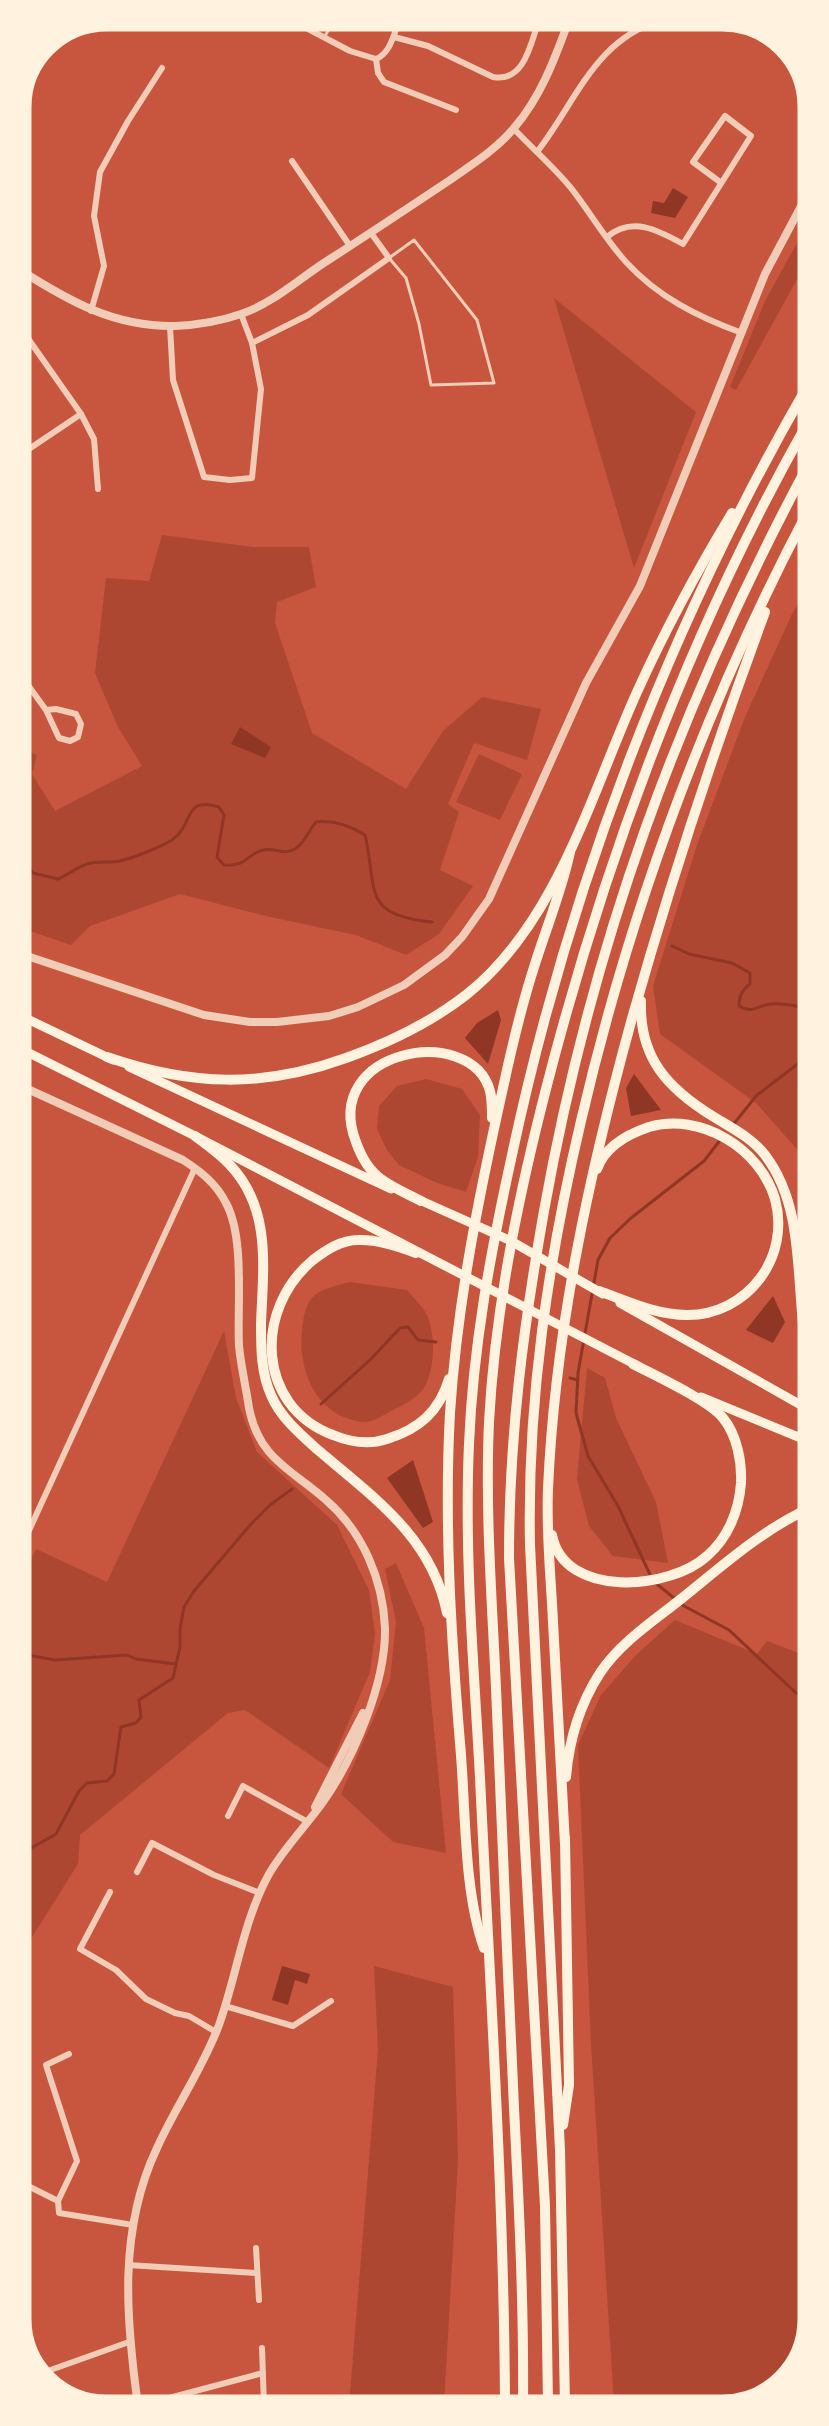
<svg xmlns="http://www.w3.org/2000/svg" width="829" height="2426" viewBox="0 0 829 2426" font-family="Quicksand,sans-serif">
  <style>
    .green { fill: #ae4732 }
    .water { fill: #8f3625 }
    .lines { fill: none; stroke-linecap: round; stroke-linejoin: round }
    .stream { stroke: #8f3625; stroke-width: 3 }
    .service { stroke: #f1ccb7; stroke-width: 3 }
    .minor { stroke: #f1ccb7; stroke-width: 6 }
    .tertiary { stroke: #f1ccb7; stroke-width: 8 }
    .primary { stroke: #fff3e0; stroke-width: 9 }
    .motorway { stroke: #fff3e0; stroke-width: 10 }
    .rim { fill: none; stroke: #fff3e0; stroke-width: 3 }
  </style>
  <rect width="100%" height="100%" fill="#c8553d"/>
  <g class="green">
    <polygon points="807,225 807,261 736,390 730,387 765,301"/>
    <polygon points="554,298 696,412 634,568"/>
    <polygon points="162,535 253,547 309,547 316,587 277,602 275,623 312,733 406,789 443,731 482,697 541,709 527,760 474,743 448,804 459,812 440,870 473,886 439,934 406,955 356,935 270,917 180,894 90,926 71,945 21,928 20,748 37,755 32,774 55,811 142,766 118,727 95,673 106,578 149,581"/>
    <polygon points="807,589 808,1177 803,1156 756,1103 660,1034 653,986 697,845 745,717 792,614"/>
    <polygon points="479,754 522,774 500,820 456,802"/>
    <polygon points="426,1079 462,1089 480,1115 478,1157 466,1192 437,1183 399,1165 387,1150 377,1129 379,1106 397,1086"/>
    <path d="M 350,1282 L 407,1290 C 413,1298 423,1306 427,1315 C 435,1334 435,1363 427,1382 C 422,1396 405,1404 393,1410 C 385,1414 372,1423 363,1422 C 317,1417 298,1372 302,1331 C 306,1292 316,1291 350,1282 Z"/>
    <polygon points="224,1331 236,1398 257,1452 337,1525 369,1590 375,1634 370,1672 329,1768 245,1710 228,1713 80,1835 78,1864 22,1953 21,1581 36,1549 107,1582"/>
    <polygon points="587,1368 605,1378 616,1418 656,1502 668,1563 613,1556 589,1526 577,1479"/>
    <polygon points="396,1563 424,1628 446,1853 393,1842 341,1794 390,1680 396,1622 385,1569"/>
    <polygon points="675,1620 757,1654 767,1641 809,1657 809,2319 791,2373 744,2404 614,2404 591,2044 578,1745 601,1695 636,1655"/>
    <polygon points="374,1966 453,1987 458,2160 444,2405 349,2405 378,2050"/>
  </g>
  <g class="water">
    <polygon points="673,188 688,197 675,218 651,213 653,201 664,203"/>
    <polygon points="240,727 271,747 265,758 231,744"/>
    <polygon points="498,1010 501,1020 488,1064 465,1038 477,1023"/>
    <polygon points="634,1074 661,1110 631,1116 626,1088"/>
    <polygon points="773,1296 785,1322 773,1343 746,1330"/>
    <polygon points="413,1460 433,1522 423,1528 387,1478"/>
    <polygon points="282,1966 310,1974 307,1984 295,1980 288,2005 272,2000"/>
  </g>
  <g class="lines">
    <g class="stream">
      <path d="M 21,855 L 33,873 L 58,879 C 68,875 77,867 87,864 C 97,861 109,863 120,861 C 133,858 161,847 172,840 C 195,824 182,796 219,807 L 224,815 L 217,857 L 224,865 C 248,867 246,854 263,850 C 275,847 283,856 295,849 C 305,843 309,830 316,822 C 334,820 349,825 365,835 C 378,889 360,915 432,922"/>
      <path d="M 672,946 L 689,954 L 732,963 L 750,973 L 750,984 C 742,990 739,996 739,1006 C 752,1014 757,1006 770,1004 C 784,1003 796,1005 808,1010"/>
      <polyline points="733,1125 756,1096 808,1056"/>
      <polyline points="721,1139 704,1161 631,1218 610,1238 598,1260 578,1373 576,1413 588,1456 618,1506 653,1581 684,1606 729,1630 796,1693 809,1699"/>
      <polyline points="570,1378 578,1380"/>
      <polyline points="321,1404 371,1359 400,1328 408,1327 418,1340 436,1342"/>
      <polyline points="22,1654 55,1660 127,1655 136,1659 176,1664"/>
      <polyline points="22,1853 56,1834 79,1791 87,1783 107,1781 114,1774 121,1727 136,1723 141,1717 139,1700 173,1678 180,1647 180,1629 184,1607 194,1591 251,1524 270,1505 292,1489"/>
    </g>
    <g class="service">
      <polyline points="325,36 334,20"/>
      <polygon points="414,240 477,320 494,383 431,385 419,324 406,278 389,258"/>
    </g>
    <g class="minor">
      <path d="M 291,20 L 350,51 L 376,59 C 392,52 393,33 400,20"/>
      <path d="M 394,37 L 428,46 L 493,77 C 525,83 531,42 539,20"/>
      <polyline points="376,59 378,73 384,82 456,110"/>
      <path d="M 514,129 C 533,149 554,167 571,188 C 590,212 605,239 626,262 C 658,297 698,317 742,333"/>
      <path d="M 537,152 C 576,102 596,37 663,20"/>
      <polyline points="292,161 350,246"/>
      <path d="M 607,237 C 632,216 658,230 683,244 L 751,136 L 725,116 L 693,162 L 720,182"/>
      <polyline points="91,311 104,266 94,216 100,172 128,121 162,68"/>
      <polyline points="170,326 173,380 204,477 230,480 252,478 261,389 252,343 241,314"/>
      <polyline points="20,327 81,414 26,451 20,462"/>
      <polyline points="252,343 308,315 389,258 371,233"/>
      <polyline points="81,414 94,439 98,489"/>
      <polyline points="20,674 46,710 59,738 70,741 78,737 81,724 76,714 56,709 46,710"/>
      <polyline points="21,1548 195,1168"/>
      <polyline points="228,1816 243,1786 308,1822"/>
      <polyline points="137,1872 152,1843 214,1875 260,1893"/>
      <polyline points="110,1892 80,1949 116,1970 146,1999 175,2013 189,2016 216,2032"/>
      <polyline points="225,2006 293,2026 331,2001"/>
      <polyline points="69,2054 46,2065 77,2161 58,2201 59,2213 133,2225"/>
      <polyline points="22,2183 58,2201"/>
      <polyline points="256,2248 259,2300"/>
      <polyline points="128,2265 257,2273"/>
      <polyline points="262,2348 264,2406"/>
      <polyline points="42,2373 129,2342"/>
      <polyline points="139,2406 263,2373"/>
    </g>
    <g class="tertiary">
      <path d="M 20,270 C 69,301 114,327 175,326 C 196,325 221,321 241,314 C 274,303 301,277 330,259 C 369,234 408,208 447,182 C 470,166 496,150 514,128 C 541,97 555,58 569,20"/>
      <polyline points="21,954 204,1015 250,1022 277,1022 329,1016 358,1007 404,985 445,955 462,937 489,899 586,683 640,586 765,274 807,195"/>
      <path d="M 21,1086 L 183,1160 C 200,1171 216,1183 226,1203 C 245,1238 237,1305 239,1346 C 241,1367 246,1387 249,1408 C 259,1459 291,1469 326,1500 C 363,1532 383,1580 385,1628 C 386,1683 354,1758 323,1802 C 306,1826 284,1848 269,1874 C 243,1921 237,1975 219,2025 C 203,2068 176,2106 157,2148 C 118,2230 126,2319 138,2406"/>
      <polyline points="315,1807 363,1713"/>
    </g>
    <g class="primary">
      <polyline points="21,1016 113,1060"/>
      <polyline points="21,1049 195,1136 638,1366"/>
      <polyline points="129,1067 391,1189"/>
      <polyline points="415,1198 511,1241 603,1294"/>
      <polyline points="620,1303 808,1409"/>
      <polyline points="701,1397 808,1441"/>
    </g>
    <g class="motorway">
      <path d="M 641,1001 C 639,1058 668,1089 714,1117 C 732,1128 752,1138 765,1155 C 808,1211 794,1292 808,1358"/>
      <path d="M 107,1057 C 191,1086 263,1088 346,1058 C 388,1043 430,1023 466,995 C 557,923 591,794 637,692 C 665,630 697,571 732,513"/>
      <path d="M 195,1136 C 207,1145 220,1154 230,1165 C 272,1209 263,1268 261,1324 C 261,1348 261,1373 271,1395 C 280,1417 301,1435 318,1450 C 373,1497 432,1537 447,1613"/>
      <path d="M 597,1169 C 605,1147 628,1134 649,1127 C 700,1112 760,1148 775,1199 C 791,1258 747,1315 687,1315 C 656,1315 627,1301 599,1291"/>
      <path d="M 421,1201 C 408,1194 393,1188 381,1179 C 368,1170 361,1156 356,1142 C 320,1049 471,1022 490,1091 C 492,1099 492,1109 492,1118"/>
      <path d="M 416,1253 C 398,1246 377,1239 358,1240 C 341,1240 326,1250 313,1260 C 254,1309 256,1406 333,1435 C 350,1442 369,1445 387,1439 C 419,1429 439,1412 449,1379"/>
      <path d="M 552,1535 C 564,1599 670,1590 707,1556 C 728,1538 739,1511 741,1483 C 742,1462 737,1435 723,1418 C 708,1400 656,1376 633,1364"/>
      <path d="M 566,1777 C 569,1741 580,1704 600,1673 C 620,1643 652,1622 681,1599 C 721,1567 762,1530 808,1509"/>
      <path d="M 565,1844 C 561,1770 557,1696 553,1622 C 551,1578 546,1533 548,1489 C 555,1330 589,1175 631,1022 C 670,883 715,747 765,612"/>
      <path d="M 484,1948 C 463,1889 466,1806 460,1743 C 451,1634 444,1523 450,1413 C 457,1304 479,1195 503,1088 C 512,1046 522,1004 535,964 C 547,926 562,890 570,852"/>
      <polyline points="563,2125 569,2085 565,1838"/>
      <path d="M 548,2404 L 545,2206 L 509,1558 C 509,1438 523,1329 544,1211 C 592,943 679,707 807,467"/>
      <path d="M 565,2404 L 560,2150 L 530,1545 C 527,1401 548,1261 581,1121 C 630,910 706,705 807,513"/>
      <path d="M 505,2405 C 504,2196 490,1987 480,1778 C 474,1667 464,1555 469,1444 C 473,1346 491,1250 512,1155 C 569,887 670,624 807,387"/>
      <path d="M 523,2405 C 524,2306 519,2206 514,2108 C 508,1968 501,1828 496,1688 C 492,1599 485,1511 489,1422 C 495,1310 518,1198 546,1089 C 605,859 690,631 807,424"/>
    </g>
  </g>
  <path d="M0 0H829V2426H0ZM107 30H722A77 77 0 0 1 799 107V2319A77 77 0 0 1 722 2396H107A77 77 0 0 1 30 2319V107A77 77 0 0 1 107 30Z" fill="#fff3e0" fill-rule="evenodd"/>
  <path class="rim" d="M107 30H722A77 77 0 0 1 799 107V2319A77 77 0 0 1 722 2396H107A77 77 0 0 1 30 2319V107A77 77 0 0 1 107 30Z"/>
</svg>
